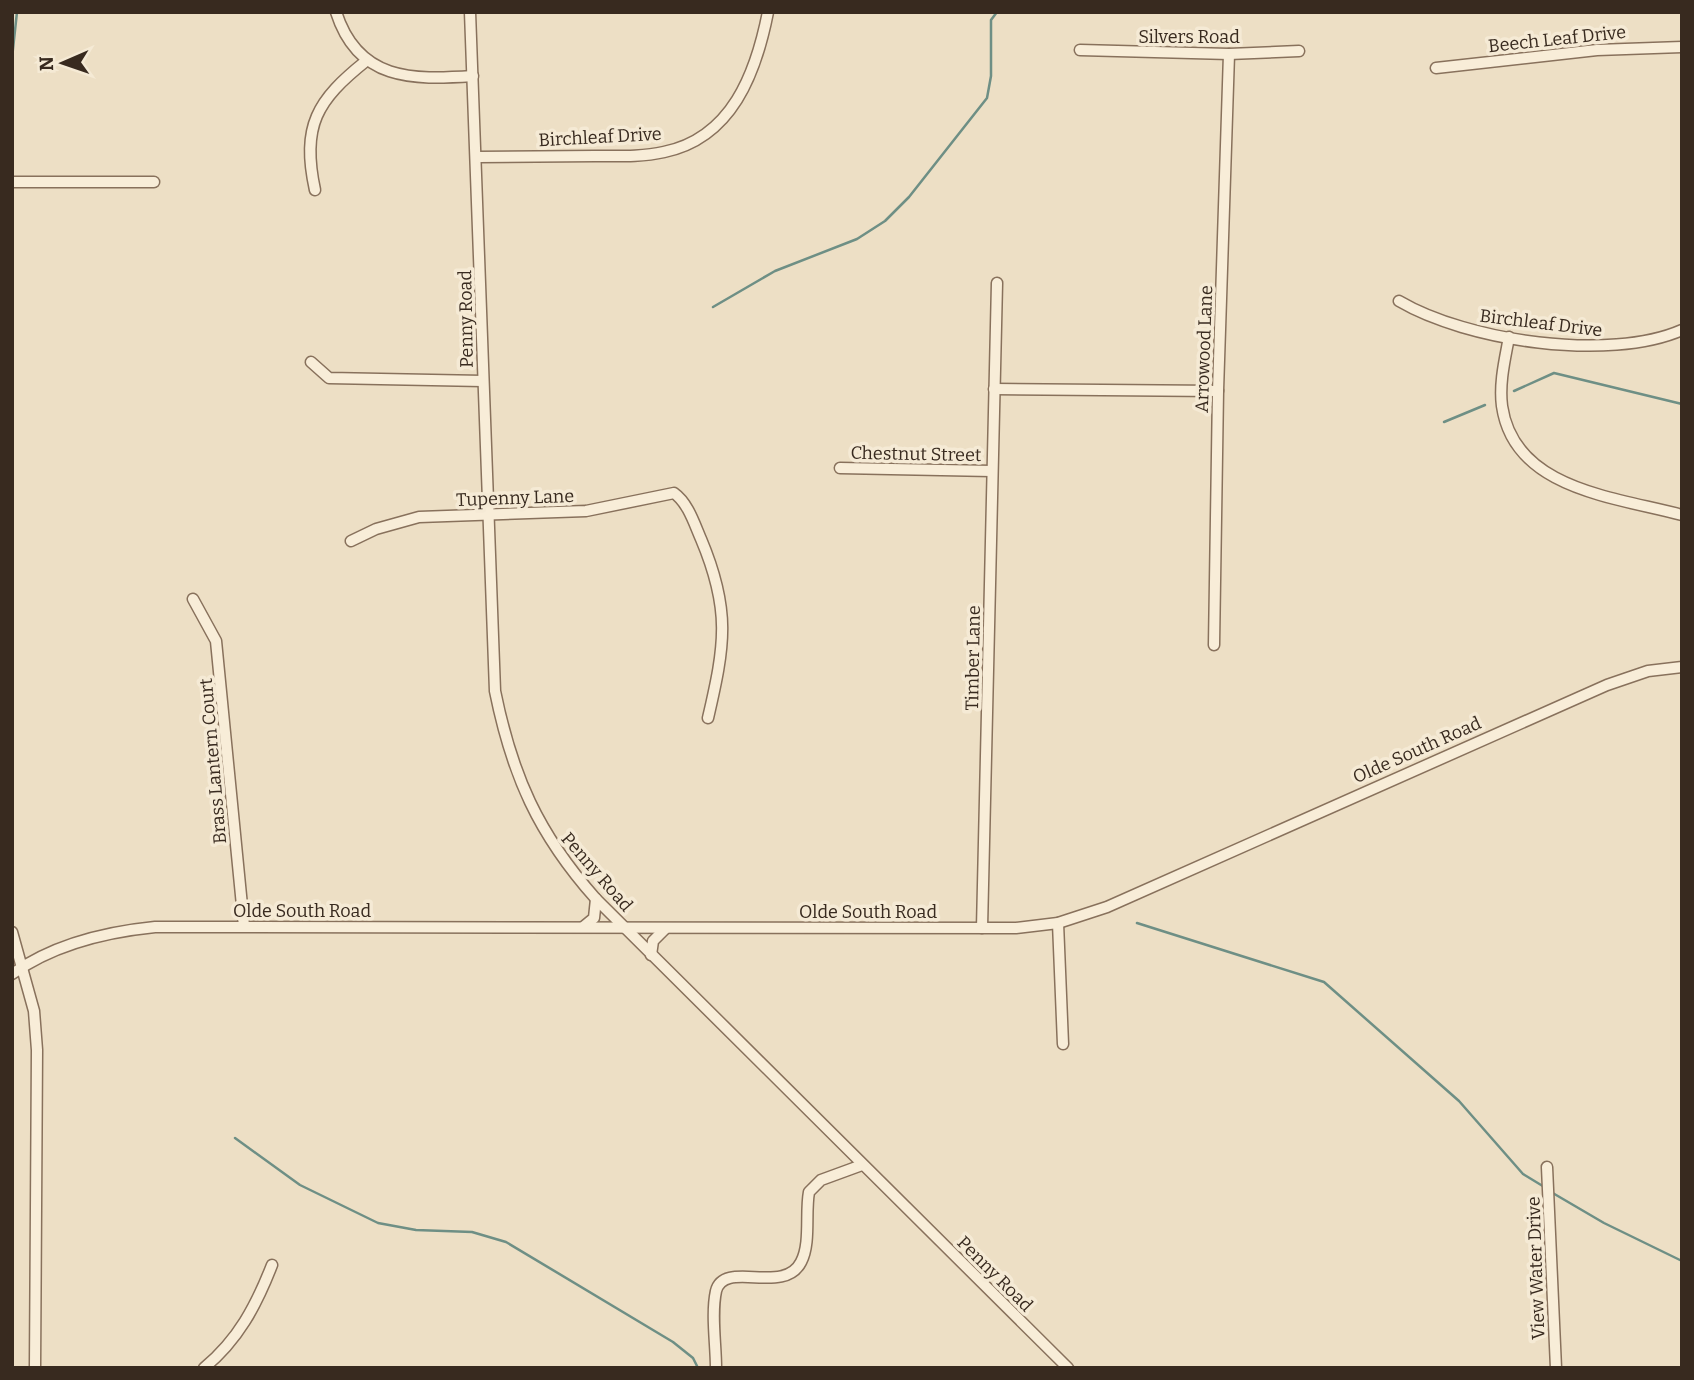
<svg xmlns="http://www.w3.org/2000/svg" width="1694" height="1380" viewBox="0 0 1694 1380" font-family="Bitter,serif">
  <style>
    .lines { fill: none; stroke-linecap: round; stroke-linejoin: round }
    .stream { stroke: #6e8f85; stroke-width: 2.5 }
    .minor-casing { stroke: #88715c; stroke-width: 13 }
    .minor { stroke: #f8edd8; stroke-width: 10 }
    .labels { text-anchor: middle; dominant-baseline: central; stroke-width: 7; stroke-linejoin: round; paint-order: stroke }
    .street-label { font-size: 18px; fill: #382a1f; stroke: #f5ead5 }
  </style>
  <rect width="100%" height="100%" fill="#eddfc5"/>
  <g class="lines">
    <g class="stream">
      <polyline points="12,58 17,12"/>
      <polyline points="713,307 775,271 857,239 885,221 909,197 987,98 991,76 991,20 997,12"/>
      <polyline points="1514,391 1554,373 1682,404"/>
      <polyline points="1444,422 1485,405"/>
      <polyline points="1137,923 1324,982 1459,1101 1523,1174 1546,1188"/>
      <polyline points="235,1138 300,1185 378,1223 416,1230 472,1232 506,1242 673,1342 693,1358 698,1368"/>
      <polyline points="1551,1192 1604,1223 1682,1261"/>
    </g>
    <defs>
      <g id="minor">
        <path d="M 336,12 C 358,81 412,80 473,76"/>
        <path d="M 470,12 L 495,691 C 512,775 538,834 596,899 L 1068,1368"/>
        <polyline points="1080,50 1229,54 1299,51"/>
        <polyline points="1436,68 1597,50 1682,47"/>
        <path d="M 478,157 C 517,157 556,156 595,156 C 618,156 642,157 664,152 C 732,138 756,73 768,12"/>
        <polyline points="12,182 154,182"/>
        <path d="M 315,190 C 301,126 317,100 366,61"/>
        <path d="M 1399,301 C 1467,341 1609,362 1682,330"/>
        <path d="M 1509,337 C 1505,359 1499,383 1502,406 C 1514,490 1616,497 1682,515"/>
        <polyline points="311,362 329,378 483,381"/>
        <polyline points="994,389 1218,391"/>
        <polyline points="840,468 992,471"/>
        <path d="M 351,541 L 376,529 L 419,517 L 586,511 L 674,493 C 688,503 694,523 701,539 C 731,610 725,645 708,718"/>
        <polyline points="193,599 216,641 244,926"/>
        <polyline points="1214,645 1218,391 1229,54"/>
        <polyline points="1058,923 1063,1044"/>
        <polyline points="583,927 594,918 596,899"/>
        <polyline points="982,928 997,283"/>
        <polyline points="12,932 34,1011 37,1050 35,1368"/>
        <polyline points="651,955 653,941 665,929"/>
        <path d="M 12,974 C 54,944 105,932 155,927 L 1016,928 L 1058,923 L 1107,907 L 1607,685 L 1648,671 L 1682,667"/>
        <polyline points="1547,1167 1556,1368"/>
        <path d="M 204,1368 C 238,1340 256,1306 272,1265"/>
        <path d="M 716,1368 C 716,1344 711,1314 716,1291 C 724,1259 784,1296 801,1262 C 811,1243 805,1213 809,1192 L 821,1180 L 862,1165"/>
      </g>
    </defs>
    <use href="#minor" class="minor-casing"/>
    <use href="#minor" class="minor"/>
  </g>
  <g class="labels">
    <g class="street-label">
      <text x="1189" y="37">Silvers Road</text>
      <text transform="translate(1557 39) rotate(-6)">Beech Leaf Drive</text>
      <text transform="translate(600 137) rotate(-3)">Birchleaf Drive</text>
      <text transform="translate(466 319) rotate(-91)">Penny Road</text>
      <text transform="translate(1541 323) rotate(7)">Birchleaf Drive</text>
      <text transform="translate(1204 349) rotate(-88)">Arrowood Lane</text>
      <text transform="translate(916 454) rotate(1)">Chestnut Street</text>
      <text transform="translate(515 498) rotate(-2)">Tupenny Lane</text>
      <text transform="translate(973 658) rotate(-89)">Timber Lane</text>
      <text transform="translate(1417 750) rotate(-24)">Olde South Road</text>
      <text transform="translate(213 761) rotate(-95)">Brass Lantern Court</text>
      <text transform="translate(597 872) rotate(49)">Penny Road</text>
      <text x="302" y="911">Olde South Road</text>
      <text x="868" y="912">Olde South Road</text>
      <text transform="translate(1536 1268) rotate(-92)">View Water Drive</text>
      <text transform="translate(995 1274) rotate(45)">Penny Road</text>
    </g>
  </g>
  <rect width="1694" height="1380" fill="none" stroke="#382a1f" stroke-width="28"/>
  <g transform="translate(63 63) rotate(268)" stroke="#f5ead5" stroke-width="5" paint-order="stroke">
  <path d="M0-5L12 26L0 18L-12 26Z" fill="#382a1f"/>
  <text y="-10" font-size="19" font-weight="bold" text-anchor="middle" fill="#382a1f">N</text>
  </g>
</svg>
